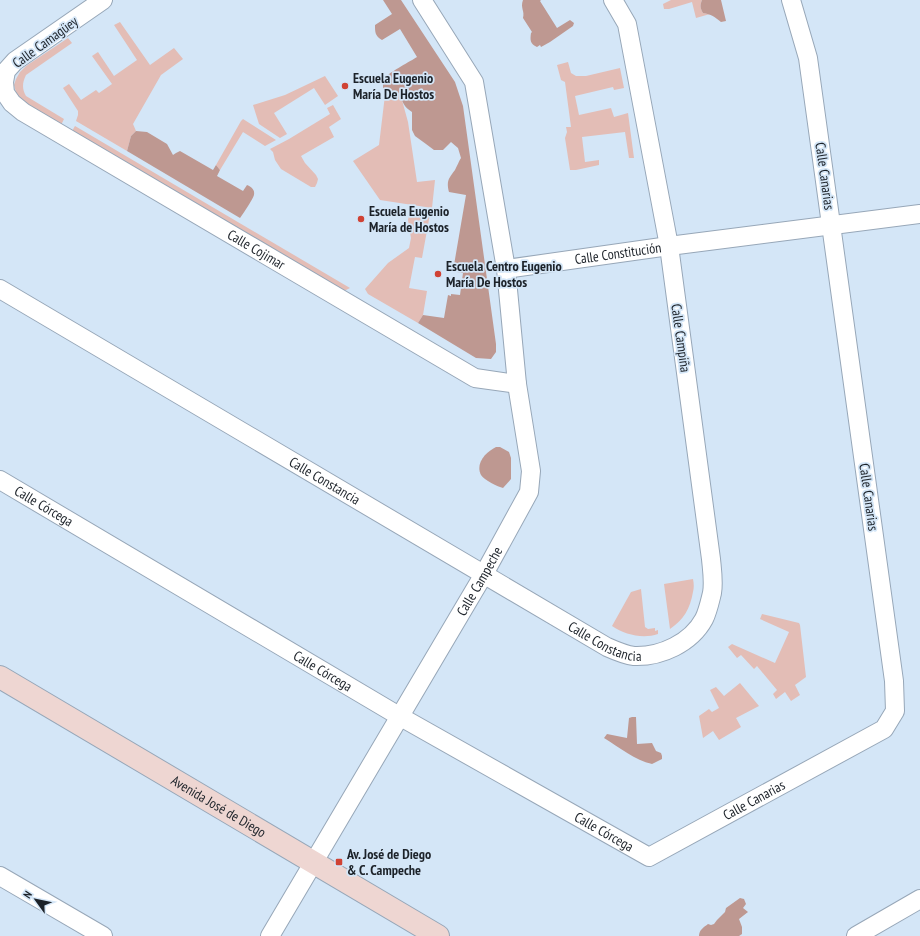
<svg xmlns="http://www.w3.org/2000/svg" width="920" height="936" viewBox="0 0 920 936" font-family="'PT Sans Narrow',sans-serif">
  <style>
    .green { fill: #e3bdb6 }
    .forest { fill: #be9891 }
    .lines { fill: none; stroke-linecap: round; stroke-linejoin: round }
    .minor-casing { stroke: #97a7b8; stroke-width: 20 }
    .secondary-casing { stroke: #97a7b8; stroke-width: 24 }
    .minor { stroke: #fff; stroke-width: 18 }
    .secondary { stroke: #eed6d2; stroke-width: 22 }
    .poi-dot { fill: #d04234; stroke: #d4e6f7; stroke-width: 1.5 }
    .labels { text-anchor: middle; dominant-baseline: central; stroke-width: 3.5; stroke-linejoin: round; paint-order: stroke }
    .street-label { font-size: 14px; fill: #1c2229; stroke: #d4e6f7 }
    .poi-label { font-size: 14px; font-weight: bold; fill: #1c2229; stroke: #d4e6f7; text-anchor: start }
  </style>
  <rect width="100%" height="100%" fill="#d4e6f7"/>
  <g class="green">
    <path d="M 671,0 L 702,0 C 700,5 700,8 703,13 L 710,14 L 696,18 L 692,2 L 669,9 L 664,9 L 663,4 Z"/>
    <polygon points="120,22 150,65 174,48 183,59 161,75 133,124 136,131 131,136 127,151 76,121 78,115 78,111 63,88 69,84 81,100 96,90 99,93 112,84 92,56 98,52 114,76 137,60 114,25"/>
    <path d="M 68,38 L 72,43 L 26,75 C 22,83 22,89 26,96 L 64,119 L 61,125 L 24,103 L 17,96 L 14,85 L 16,79 L 20,72 L 26,66 Z"/>
    <polygon points="568,62 571,73 576,76 586,76 620,68 624,88 614,90 613,87 575,96 579,115 611,108 614,117 628,113 634,158 629,158 625,132 582,137 585,162 599,160 599,165 576,170 570,170 565,138 567,132 566,127 571,127 565,82 561,80 557,65"/>
    <polygon points="325,76 338,96 325,105 314,88 274,113 287,134 280,138 259,124 253,105 285,95"/>
    <polygon points="400,93 408,122 417,182 435,180 432,208 380,200 353,161 379,145 385,95"/>
    <polygon points="333,105 341,119 329,127 334,137 301,156 305,163 316,175 318,179 317,183 315,187 311,187 281,169 275,160 273,152 270,149 289,139 330,114 327,108"/>
    <polygon points="243,119 276,140 265,146 243,132 220,170 216,165 241,121"/>
    <polygon points="75,126 350,288 342,292 72,131"/>
    <polygon points="410,211 430,214 422,258 415,257 409,288 427,291 423,315 418,323 368,294 365,289 388,263 409,248 411,238 408,220"/>
    <path d="M 693,579 C 694,584 694,588 693,592 C 690,609 684,619 670,629 L 664,584 Z"/>
    <path d="M 641,589 L 645,627 L 648,629 L 655,628 L 655,631 L 658,630 L 658,634 C 643,639 625,635 612,626 L 631,592 Z"/>
    <polygon points="762,614 799,623 800,625 806,677 795,685 800,695 791,701 785,692 776,699 773,694 777,690 757,666 754,669 741,655 737,658 728,647 732,644 775,663 789,632 760,619"/>
    <polygon points="740,683 759,706 736,718 741,727 719,740 713,731 703,738 699,716 709,709 712,712 719,708 710,690 716,687 724,696"/>
  </g>
  <g class="forest">
    <path d="M 383,0 L 401,0 L 455,82 L 463,106 L 496,344 L 496,352 L 491,359 L 476,358 L 418,323 L 423,315 L 444,318 L 448,295 L 451,296 L 451,294 L 460,295 L 463,273 L 457,272 L 454,265 L 466,195 L 449,192 C 446,181 449,178 455,170 C 457,166 459,161 461,158 L 458,148 L 451,142 L 443,150 L 434,150 L 426,144 L 415,136 L 412,130 L 412,112 C 404,107 402,102 400,93 L 385,95 C 382,88 382,82 387,76 C 390,72 411,61 417,57 L 400,29 L 382,40 C 375,36 375,32 375,25 L 392,14 Z"/>
    <path d="M 523,0 L 541,0 L 540,1 L 557,28 L 570,20 L 574,23 L 573,26 L 550,42 L 541,47 L 540,45 L 537,47 C 530,44 530,40 531,33 L 532,32 L 523,18 C 525,11 520,8 523,0 Z"/>
    <path d="M 702,0 L 721,0 L 726,21 L 721,22 C 715,17 711,14 703,13 C 700,8 700,5 702,0 Z"/>
    <path d="M 136,131 L 147,132 L 167,144 L 173,155 L 176,153 L 180,151 L 213,170 L 216,165 L 220,170 L 217,176 L 243,191 L 247,185 C 252,187 255,190 254,195 C 253,199 243,214 240,218 L 127,151 L 131,136 Z"/>
    <path d="M 496,447 L 500,447 L 509,452 L 511,458 L 511,479 L 503,488 C 498,487 484,480 481,475 C 475,463 486,452 496,447 Z"/>
    <path d="M 632,717 L 636,717 L 637,744 L 652,743 L 656,751 L 661,753 L 662,756 L 662,759 L 652,764 C 635,760 620,748 604,738 L 607,734 L 627,738 L 629,718 Z"/>
    <path d="M 740,898 L 744,899 L 746,904 L 743,908 L 748,912 L 739,919 L 742,927 L 742,934 L 739,936 L 699,936 C 699,930 704,927 708,924 L 711,925 L 714,924 L 717,920 L 725,912 L 726,908 Z"/>
  </g>
  <g class="lines">
    <defs>
      <g id="minor">
        <path id="s1" d="M 103,0 L 15,61 L 6,71 L 4,82 L 5,93 L 12,103 L 23,112 L 475,378 L 517,384"/>
        <path id="s2" d="M 506,269 L 669,246 L 920,214"/>
        <path id="s3" d="M 0,289 L 607,647 C 616,651 625,655 634,656 C 661,657 691,643 704,619 C 708,611 710,601 712,593 C 714,582 712,570 711,559 L 669,246 L 627,24 L 613,0"/>
        <path id="s4" d="M 0,480 L 399,716 L 649,857 L 884,729 L 895,711 L 894,681 L 808,58 L 791,0"/>
        <polyline points="0,876 103,936"/>
        <path id="s5" d="M 270,936 L 484,574 L 529,492 L 531,471 L 517,384 L 506,269 L 474,82 L 422,0"/>
        <polyline points="856,936 920,899"/>
      </g>
      <g id="secondary">
        <path id="s6" d="M 0,677 L 438,936"/>
      </g>
    </defs>
    <use href="#minor" class="minor-casing"/>
    <use href="#secondary" class="secondary-casing"/>
    <use href="#minor" class="minor"/>
    <use href="#secondary" class="secondary"/>
  </g>
  <g class="poi-dot">
    <circle cx="345" cy="86" r="4"/>
    <circle cx="361" cy="219" r="4"/>
    <circle cx="438" cy="274" r="4"/>
    <rect x="335" y="858" width="8" height="8" rx="2"/>
  </g>
  <g class="labels">
    <g class="street-label">
      <text transform="translate(45 42) rotate(-36)">Calle Camagüey</text>
      <text transform="translate(825 176) rotate(82)">Calle Canarias</text>
      <text stroke="none"><textPath href="#s1" startOffset="440">Calle Cojimar</textPath></text>
      <text stroke="none"><textPath href="#s2" startOffset="113">Calle Constitución</textPath></text>
      <text transform="translate(681 338) rotate(82)">Calle Campiña</text>
      <text stroke="none"><textPath href="#s3" startOffset="377">Calle Constancia</textPath></text>
      <text transform="translate(869 497) rotate(82)">Calle Canarias</text>
      <text stroke="none"><textPath href="#s4" startOffset="51">Calle Córcega</textPath></text>
      <text stroke="none"><textPath href="#s5" startOffset="412">Calle Campeche</textPath></text>
      <text stroke="none"><textPath href="#s3" startOffset="701">Calle Constancia</textPath></text>
      <text stroke="none"><textPath href="#s4" startOffset="375">Calle Córcega</textPath></text>
      <text stroke="none"><textPath href="#s4" startOffset="870">Calle Canarias</textPath></text>
      <text stroke="none"><textPath href="#s6" startOffset="254">Avenida José de Diego</textPath></text>
      <text stroke="none"><textPath href="#s4" startOffset="699">Calle Córcega</textPath></text>
    </g>
    <g class="poi-label">
      <text x="353" y="78">Escuela Eugenio<tspan x="353" dy="16">María De Hostos</tspan></text>
      <text x="369" y="211">Escuela Eugenio<tspan x="369" dy="16">María de Hostos</tspan></text>
      <text x="446" y="266">Escuela Centro Eugenio<tspan x="446" dy="16">María De Hostos</tspan></text>
      <text x="347" y="854">Av. José de Diego<tspan x="347" dy="16">&amp; C. Campeche</tspan></text>
    </g>
  </g>
  <g transform="translate(36 900) rotate(303)" stroke="#d4e6f7" stroke-width="3" paint-order="stroke">
  <path d="M0-3L7 15L0 10L-7 15Z" fill="#1c2229"/>
  <text y="-6" font-size="11" font-weight="bold" text-anchor="middle" fill="#1c2229">N</text>
  </g>
</svg>
